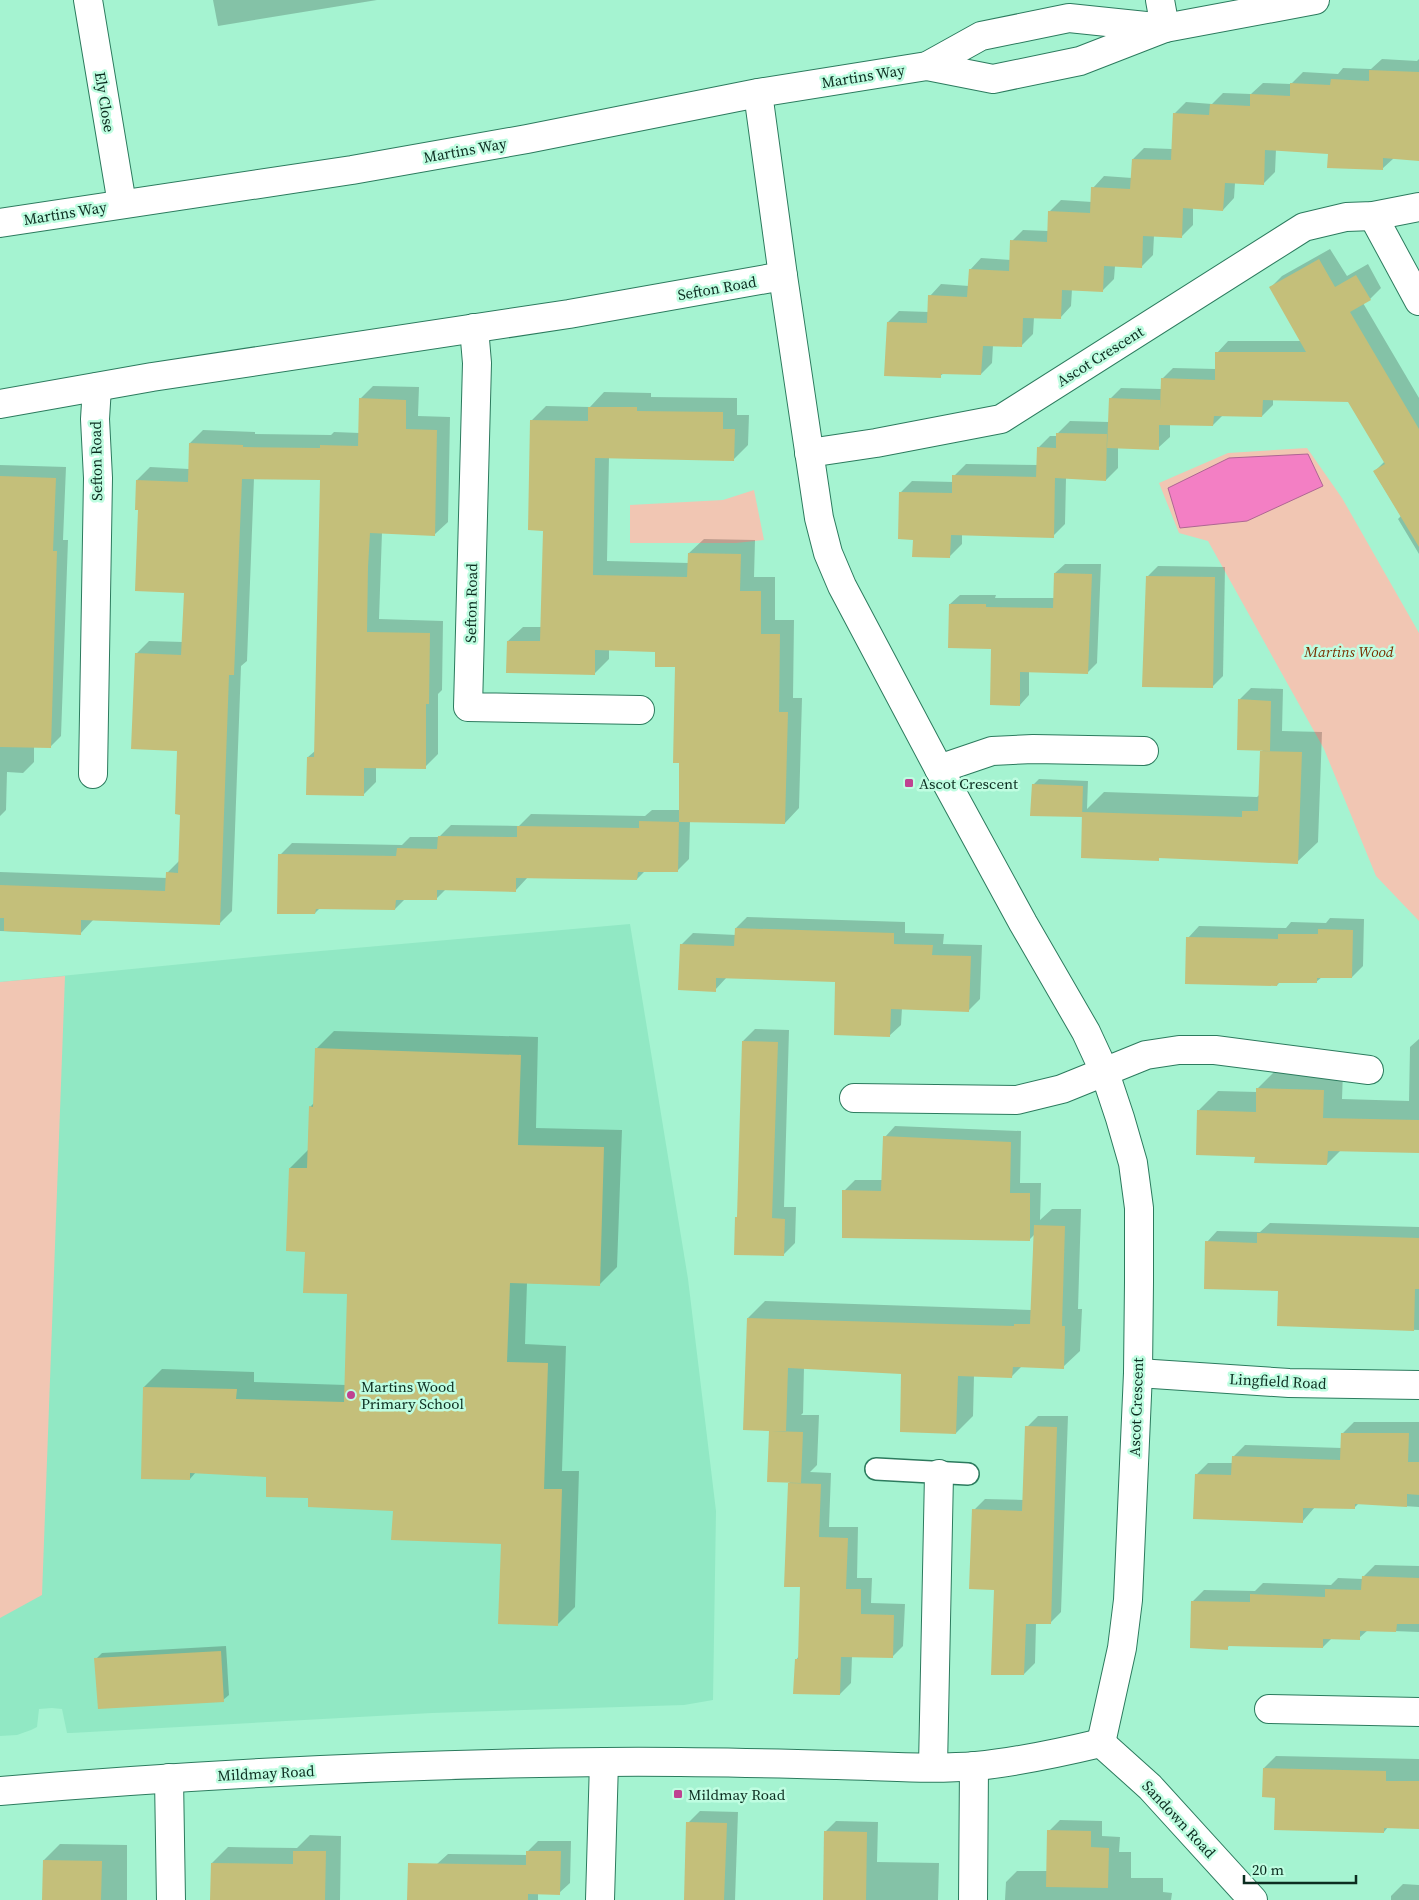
<svg xmlns="http://www.w3.org/2000/svg" width="1419" height="1900" viewBox="0 0 1419 1900" font-family="'Source Serif 4',serif">
  <style>
    .built { fill: #91e8c4 }
    .green { fill: #f1c6b3 }
    .water { fill: #f37fc4; stroke: #ae6693 }
    .shadow { fill: #0003 }
    .building { fill: #c4bf7a }
    .lines { fill: none; stroke-linecap: round; stroke-linejoin: round }
    .lane-casing { stroke: #2c7b5e; stroke-width: 24 }
    .street-casing { stroke: #2c7b5e; stroke-width: 30 }
    .secondary-casing { stroke: #2c7b5e; stroke-width: 30 }
    .lane { stroke: #fff; stroke-width: 21 }
    .street { stroke: #fff; stroke-width: 28 }
    .secondary { stroke: #fff; stroke-width: 28 }
    .poi-dot { fill: #bf4291; stroke: #bffde1; stroke-width: 2 }
    .labels { text-anchor: middle; dominant-baseline: central; stroke-width: 5; stroke-linejoin: round; paint-order: stroke }
    .street-label { font-size: 15px; fill: #0c2d20; stroke: #bffde1 }
    .park-label { font-size: 15px; font-style: italic; fill: #792f01; stroke: #bffde1 }
    .poi-label { font-size: 15px; fill: #0c2d20; stroke: #bffde1; text-anchor: start }
  </style>
  <rect width="100%" height="100%" fill="#a5f3d1"/>
  <polygon class="built" points="630,924 688,1279 716,1511 713,1700 684,1705 432,1713 71,1733 67,1733 62,1709 52,1708 39,1709 37,1727 31,1730 17,1735 0,1736 0,982 275,955"/>
  <g class="green">
    <polygon points="1307,448 1342,498 1419,633 1419,921 1376,876 1324,749 1208,541 1179,533 1159,483 1228,453"/>
    <polygon points="754,490 764,540 736,543 630,543 630,505 723,500"/>
    <polygon points="65,976 42,1595 0,1618 0,982"/>
  </g>
  <polygon class="water" points="1308,454 1323,486 1247,521 1180,528 1168,488 1229,458"/>
  <g class="shadow">
    <polygon points="213,0 377,0 218,26"/>
    <polygon points="1382,59 1417,61 1419,59 1419,160 1394,158 1382,169 1329,153 1276,149 1275,172 1263,184 1235,183 1234,198 1223,210 1193,208 1193,225 1181,237 1154,235 1153,255 1141,267 1115,266 1114,279 1103,290 1072,289 1071,306 1060,318 1034,317 1033,334 1021,346 993,345 992,363 981,374 944,373 940,376 888,322 899,311 929,312 930,296 941,284 969,286 970,270 981,258 1011,260 1012,241 1023,230 1049,231 1049,212 1061,200 1092,202 1093,188 1104,176 1132,178 1133,159 1144,148 1172,149 1174,114 1186,102 1212,104 1223,93 1251,94 1263,83 1291,84 1303,72 1338,74 1343,68 1371,69"/>
    <polygon points="1330,249 1347,276 1368,264 1381,288 1370,299 1363,303 1419,398 1419,554 1398,519 1401,516 1374,472 1385,461 1349,401 1273,399 1273,405 1262,416 1223,415 1213,425 1170,424 1170,437 1158,448 1118,447 1118,468 1106,480 1066,478 1065,524 1053,536 962,534 962,544 950,556 914,538 900,493 912,481 954,482 954,476 966,464 1038,465 1038,448 1050,436 1057,436 1058,433 1070,421 1109,422 1110,399 1121,388 1162,389 1162,379 1173,368 1216,369 1217,353 1228,341 1301,341 1271,287 1282,276"/>
    <polygon points="373,386 419,387 418,416 450,417 448,522 435,534 382,532 379,619 443,621 442,690 438,694 438,754 425,767 376,767 376,782 363,795 308,757 315,751 321,479 254,478 247,661 241,666 232,911 219,924 93,920 80,934 0,931 0,872 167,878 167,873 180,860 181,814 179,750 136,654 149,641 183,642 185,591 139,508 137,480 150,467 189,469 190,443 203,430 255,432 255,434 331,435 334,432 360,433 360,399"/>
    <polygon points="604,392 651,393 651,397 737,398 737,415 749,415 748,445 733,460 609,457 607,561 689,563 689,553 704,539 755,540 754,577 775,577 775,620 794,620 793,698 802,698 799,808 785,823 690,821 689,859 677,871 645,871 637,879 528,877 516,890 446,889 436,899 405,899 395,909 320,908 315,913 280,855 292,843 402,845 410,837 439,837 451,825 519,826 531,814 645,816 652,810 680,810 681,762 676,666 657,651 609,649 609,659 594,674 508,641 523,627 542,627 544,530 532,420 546,406 590,407"/>
    <polygon points="0,465 66,467 63,540 68,540 61,736 50,747 34,746 34,762 23,773 7,772 6,810 0,816"/>
    <polygon points="1065,564 1101,564 1097,663 1087,673 1029,671 1029,695 1020,705 992,648 950,604 960,595 996,595 995,598 1054,598 1055,573"/>
    <polygon points="1158,566 1225,567 1223,676 1212,687 1147,577"/>
    <polygon points="1251,688 1283,689 1282,731 1322,732 1318,842 1297,862 1161,857 1158,859 1033,785 1039,779 1088,781 1087,809 1104,792 1257,797 1260,794 1261,752 1264,749 1239,700"/>
    <polygon points="747,917 905,922 905,933 944,934 943,944 982,945 980,999 969,1010 902,1008 901,1025 889,1036 836,981 727,977 715,990 681,945 693,933 736,935 736,928"/>
    <polygon points="1330,918 1364,919 1363,966 1352,977 1322,977 1316,982 1280,982 1277,985 1188,938 1199,926 1286,928 1291,922 1326,923"/>
    <polygon points="755,1029 789,1030 784,1207 796,1207 795,1243 783,1255 736,1218 738,1216 743,1041"/>
    <polygon points="334,1031 538,1037 536,1128 622,1130 617,1267 599,1285 527,1283 525,1344 566,1346 562,1471 579,1471 575,1607 557,1625 502,1542 394,1509 309,1497 268,1476 196,1472 190,1479 144,1387 162,1369 254,1372 254,1382 346,1385 349,1293 306,1251 290,1168 308,1150 310,1107 314,1103 316,1049"/>
    <polygon points="1419,1039 1419,1152 1341,1150 1327,1164 1256,1156 1198,1111 1218,1091 1257,1092 1258,1088 1277,1069 1343,1071 1342,1099 1409,1101 1410,1047"/>
    <polygon points="895,1126 1021,1131 1020,1183 1041,1183 1040,1220 1052,1209 1081,1209 1078,1309 1082,1309 1080,1351 1063,1367 1022,1366 1012,1376 974,1375 973,1416 956,1433 902,1373 804,1367 803,1413 801,1415 819,1415 817,1465 810,1472 831,1473 829,1527 858,1527 857,1578 872,1578 871,1603 905,1604 903,1646 892,1657 852,1656 851,1683 840,1694 796,1660 799,1656 801,1586 789,1483 791,1481 770,1429 748,1318 765,1301 1031,1310 1032,1308 1034,1235 1029,1240 844,1191 855,1180 883,1180 885,1137"/>
    <polygon points="1270,1223 1419,1227 1419,1330 1278,1325 1279,1289 1207,1242 1217,1231 1260,1232"/>
    <polygon points="1038,1416 1068,1416 1061,1612 1050,1623 1036,1623 1035,1663 1024,1674 995,1588 974,1510 985,1499 1024,1500 1027,1427"/>
    <polygon points="1354,1422 1419,1422 1419,1507 1359,1503 1354,1508 1315,1507 1303,1521 1196,1475 1208,1463 1232,1463 1233,1457 1245,1445 1342,1448 1342,1434"/>
    <polygon points="1375,1565 1419,1566 1419,1632 1368,1630 1359,1638 1332,1638 1323,1647 1231,1644 1227,1648 1192,1602 1204,1590 1255,1591 1263,1583 1331,1585 1338,1578 1363,1579 1363,1577"/>
    <polygon points="226,1646 229,1695 223,1700 96,1659 102,1653"/>
    <polygon points="1276,1756 1419,1759 1419,1828 1388,1827 1384,1832 1277,1797 1264,1768"/>
    <polygon points="700,1811 738,1812 735,1900 685,1900 688,1823"/>
    <polygon points="1060,1820 1102,1821 1102,1836 1120,1837 1119,1852 1131,1852 1131,1878 1163,1878 1163,1892 1172,1893 1171,1900 1005,1900 1006,1882 1017,1871 1048,1871 1049,1831"/>
    <polygon points="836,1821 878,1822 877,1862 939,1863 938,1900 824,1900 825,1832"/>
    <polygon points="310,1835 341,1836 340,1900 211,1900 212,1863 228,1847 297,1848"/>
    <polygon points="538,1841 571,1841 570,1883 559,1893 538,1893 538,1900 437,1900 437,1864 448,1854 527,1855 527,1852"/>
    <polygon points="60,1844 127,1845 127,1900 43,1900 44,1860"/>
    <polygon points="1403,1884 1419,1885 1419,1900 1391,1900 1391,1896"/>
  </g>
  <g class="building">
    <polygon points="1369,70 1419,72 1419,161 1383,158 1383,170 1327,168 1328,154 1265,150 1264,185 1225,183 1223,211 1183,208 1182,238 1143,236 1142,268 1104,266 1103,292 1062,290 1061,319 1023,318 1022,347 983,346 981,375 941,374 941,378 884,376 887,322 927,323 928,295 967,297 969,269 1009,271 1010,240 1047,242 1048,211 1090,213 1091,187 1130,189 1132,159 1171,160 1173,113 1209,115 1210,104 1250,106 1250,94 1290,96 1290,83 1330,85 1331,79 1369,81"/>
    <polygon points="1319,259 1335,287 1356,275 1371,300 1350,312 1419,429 1419,547 1373,471 1385,464 1348,402 1263,400 1262,417 1214,416 1213,426 1159,425 1159,450 1107,448 1109,398 1160,400 1160,409 1161,378 1215,380 1215,352 1306,352 1269,287"/>
    <polygon points="359,398 406,400 406,429 437,430 435,536 370,533 368,567 367,632 430,633 429,704 426,704 426,769 364,768 364,796 306,795 307,757 314,757 320,480 242,479 234,675 229,675 220,925 81,920 81,935 4,931 4,918 0,918 0,885 165,891 166,872 178,873 180,815 175,814 177,751 131,749 135,653 181,655 184,593 135,591 138,510 135,510 136,480 188,482 189,443 243,445 243,447 320,448 320,445 358,446"/>
    <polygon points="588,407 637,407 637,411 723,412 723,429 735,429 734,461 595,458 593,575 687,577 688,553 741,554 740,591 761,591 761,634 780,634 779,712 788,712 785,824 679,822 679,763 673,763 675,667 655,667 655,652 595,650 595,675 506,673 507,641 540,641 543,531 528,530 530,420 588,421"/>
    <polygon points="1056,433 1107,434 1106,481 1055,478 1054,538 951,535 950,558 912,557 913,540 898,539 899,492 952,493 952,475 1038,477 1036,477 1037,447 1056,448"/>
    <polygon points="0,476 56,478 53,551 57,551 51,748 0,747"/>
    <polygon points="1054,573 1092,574 1088,674 1020,672 1020,706 990,705 991,649 948,648 949,604 986,604 986,607 1053,608"/>
    <polygon points="1146,576 1215,577 1213,688 1142,687"/>
    <polygon points="1238,699 1271,701 1270,751 1237,750"/>
    <polygon points="1260,751 1302,752 1298,864 1159,858 1159,861 1081,858 1082,812 1242,817 1242,811 1258,811"/>
    <polygon points="1032,784 1083,786 1082,817 1030,816"/>
    <polygon points="639,821 679,822 678,872 638,872 637,880 516,878 516,892 437,890 437,900 396,900 395,910 316,909 315,914 277,914 278,854 396,856 397,848 437,849 438,836 517,837 517,826 639,828"/>
    <polygon points="735,928 894,933 894,944 933,945 932,955 971,956 969,1012 891,1009 890,1037 834,1035 835,982 716,978 716,992 678,990 680,944 734,946"/>
    <polygon points="1318,929 1353,930 1352,978 1317,978 1317,983 1278,983 1277,986 1185,984 1186,937 1278,939 1278,934 1318,934"/>
    <polygon points="742,1041 778,1042 772,1218 785,1219 784,1256 734,1255 735,1217 737,1217"/>
    <polygon points="315,1048 521,1055 518,1145 604,1147 600,1286 510,1283 507,1362 548,1363 544,1489 562,1489 558,1626 498,1624 501,1544 391,1540 393,1511 308,1507 308,1498 266,1497 266,1477 190,1473 190,1480 141,1479 143,1387 237,1389 236,1399 344,1402 347,1294 303,1293 305,1252 286,1251 289,1168 307,1168 309,1106 313,1107"/>
    <polygon points="1256,1088 1324,1090 1323,1118 1419,1120 1419,1153 1328,1151 1327,1165 1254,1163 1255,1157 1196,1155 1197,1110 1256,1112"/>
    <polygon points="883,1136 1011,1142 1010,1193 1030,1193 1030,1241 842,1238 842,1190 881,1191"/>
    <polygon points="1034,1225 1065,1226 1062,1326 1065,1326 1064,1369 1013,1367 1012,1378 958,1376 956,1434 900,1432 901,1374 788,1368 786,1431 772,1431 803,1432 801,1483 767,1482 769,1431 743,1430 747,1318 1014,1326 1014,1324 1030,1324"/>
    <polygon points="1257,1233 1419,1238 1419,1289 1415,1289 1414,1331 1277,1326 1278,1291 1204,1289 1205,1241 1257,1243"/>
    <polygon points="1025,1426 1057,1427 1051,1624 1026,1624 1024,1675 991,1675 994,1590 969,1589 972,1509 1022,1511"/>
    <polygon points="1341,1433 1409,1433 1408,1462 1419,1462 1419,1495 1407,1494 1407,1507 1355,1504 1355,1509 1303,1508 1303,1523 1193,1519 1195,1474 1231,1475 1232,1456 1340,1460"/>
    <polygon points="788,1483 821,1484 819,1537 848,1538 846,1589 861,1589 861,1614 894,1615 893,1658 841,1657 840,1695 793,1694 795,1659 798,1659 800,1587 784,1587"/>
    <polygon points="1362,1576 1419,1578 1419,1624 1397,1624 1396,1632 1360,1631 1360,1640 1323,1639 1323,1648 1228,1646 1228,1650 1190,1648 1191,1601 1250,1602 1250,1594 1325,1597 1325,1589 1361,1590"/>
    <polygon points="221,1651 224,1702 98,1709 94,1658"/>
    <polygon points="1263,1768 1386,1771 1386,1781 1419,1781 1419,1829 1384,1828 1384,1833 1274,1830 1275,1798 1262,1797"/>
    <polygon points="686,1822 727,1823 724,1900 684,1900"/>
    <polygon points="1047,1830 1091,1831 1091,1847 1109,1848 1108,1888 1046,1887"/>
    <polygon points="824,1831 867,1832 866,1900 823,1900"/>
    <polygon points="293,1851 326,1851 325,1900 210,1900 211,1863 293,1864"/>
    <polygon points="526,1851 561,1851 560,1895 528,1894 528,1900 407,1900 408,1863 526,1865"/>
    <polygon points="43,1860 102,1861 101,1900 42,1900"/>
  </g>
  <g class="lines">
    <defs>
      <polyline id="lane" points="876,1469 968,1474"/>
      <g id="street">
        <polyline points="88,0 122,204"/>
        <polyline points="1160,0 1165,28"/>
        <polyline points="758,93 783,276 819,518 828,553 842,586 939,769 1023,923 1086,1032 1105,1073 1120,1118 1133,1163 1139,1208 1139,1282 1138,1373 1128,1600 1122,1648 1101,1743"/>
        <polyline points="1373,216 1419,301"/>
        <polyline points="474,328 477,363 468,707 640,710"/>
        <polyline points="0,404 152,377 569,314 783,276"/>
        <polyline points="809,453 876,443 1001,419 1304,227 1346,217 1373,216 1419,207"/>
        <polyline points="939,769 992,751 1033,749 1144,751"/>
        <polyline points="93,774 98,478 95,419 97,387"/>
        <polyline points="854,1098 1017,1100 1062,1089 1146,1055 1179,1050 1215,1050 1369,1070"/>
        <polyline points="1138,1373 1289,1383 1419,1385"/>
        <polyline points="1269,1709 1419,1712"/>
        <polyline points="1101,1743 1150,1787 1253,1900"/>
        <polyline points="933,1767 939,1474"/>
        <polyline points="169,1778 171,1900"/>
        <path d="M 0,1791 C 201,1774 402,1764 604,1762 C 682,1761 759,1763 837,1765 C 883,1766 930,1770 976,1766 C 1018,1762 1059,1753 1101,1743"/>
        <polyline points="600,1900 604,1762"/>
        <polyline points="973,1900 974,1766"/>
      </g>
      <g id="secondary">
        <polyline points="927,66 993,79 1080,61 1165,28 1315,0"/>
        <polyline points="0,223 352,170 527,139 758,93 927,66 981,36 1069,18 1165,28"/>
      </g>
    </defs>
    <use href="#lane" class="lane-casing"/>
    <use href="#street" class="street-casing"/>
    <use href="#secondary" class="secondary-casing"/>
    <use href="#lane" class="lane"/>
    <use href="#street" class="street"/>
    <use href="#secondary" class="secondary"/>
  </g>
  <g class="poi-dot">
    <rect x="904" y="778" width="10" height="10" rx="2.5"/>
    <circle cx="351" cy="1395" r="5"/>
    <rect x="673" y="1789" width="10" height="10" rx="2.5"/>
  </g>
  <g class="labels">
    <g class="street-label">
      <text transform="translate(863 76) rotate(-9)">Martins Way</text>
      <text transform="translate(105 102) rotate(81)">Ely Close</text>
      <text transform="translate(465 150) rotate(-10)">Martins Way</text>
      <text transform="translate(65 213) rotate(-9)">Martins Way</text>
      <text transform="translate(717 288) rotate(-10)">Sefton Road</text>
      <text transform="translate(1100 356) rotate(-32)">Ascot Crescent</text>
      <text transform="translate(96 461) rotate(-91)">Sefton Road</text>
      <text transform="translate(471 603) rotate(-89)">Sefton Road</text>
      <text transform="translate(1278 1381) rotate(3)">Lingfield Road</text>
      <text transform="translate(1136 1407) rotate(-88)">Ascot Crescent</text>
      <text transform="translate(266 1773) rotate(-3)">Mildmay Road</text>
      <text transform="translate(1179 1819) rotate(47)">Sandown Road</text>
    </g>
    <g class="park-label">
      <text x="1349" y="651">Martins Wood</text>
    </g>
    <g class="poi-label">
      <text x="919" y="783">Ascot Crescent</text>
      <text x="361" y="1386">Martins Wood<tspan x="361" dy="17">Primary School</tspan></text>
      <text x="688" y="1794">Mildmay Road</text>
    </g>
  </g>
  <path d="M1244 1875v8h112v-8" fill="none" stroke="#0c2d20" stroke-width="2.5"/>
  <text x="1252" y="1875" font-size="15" fill="#0c2d20" stroke="#bffde1" stroke-width="4" paint-order="stroke">20 m</text>
</svg>
